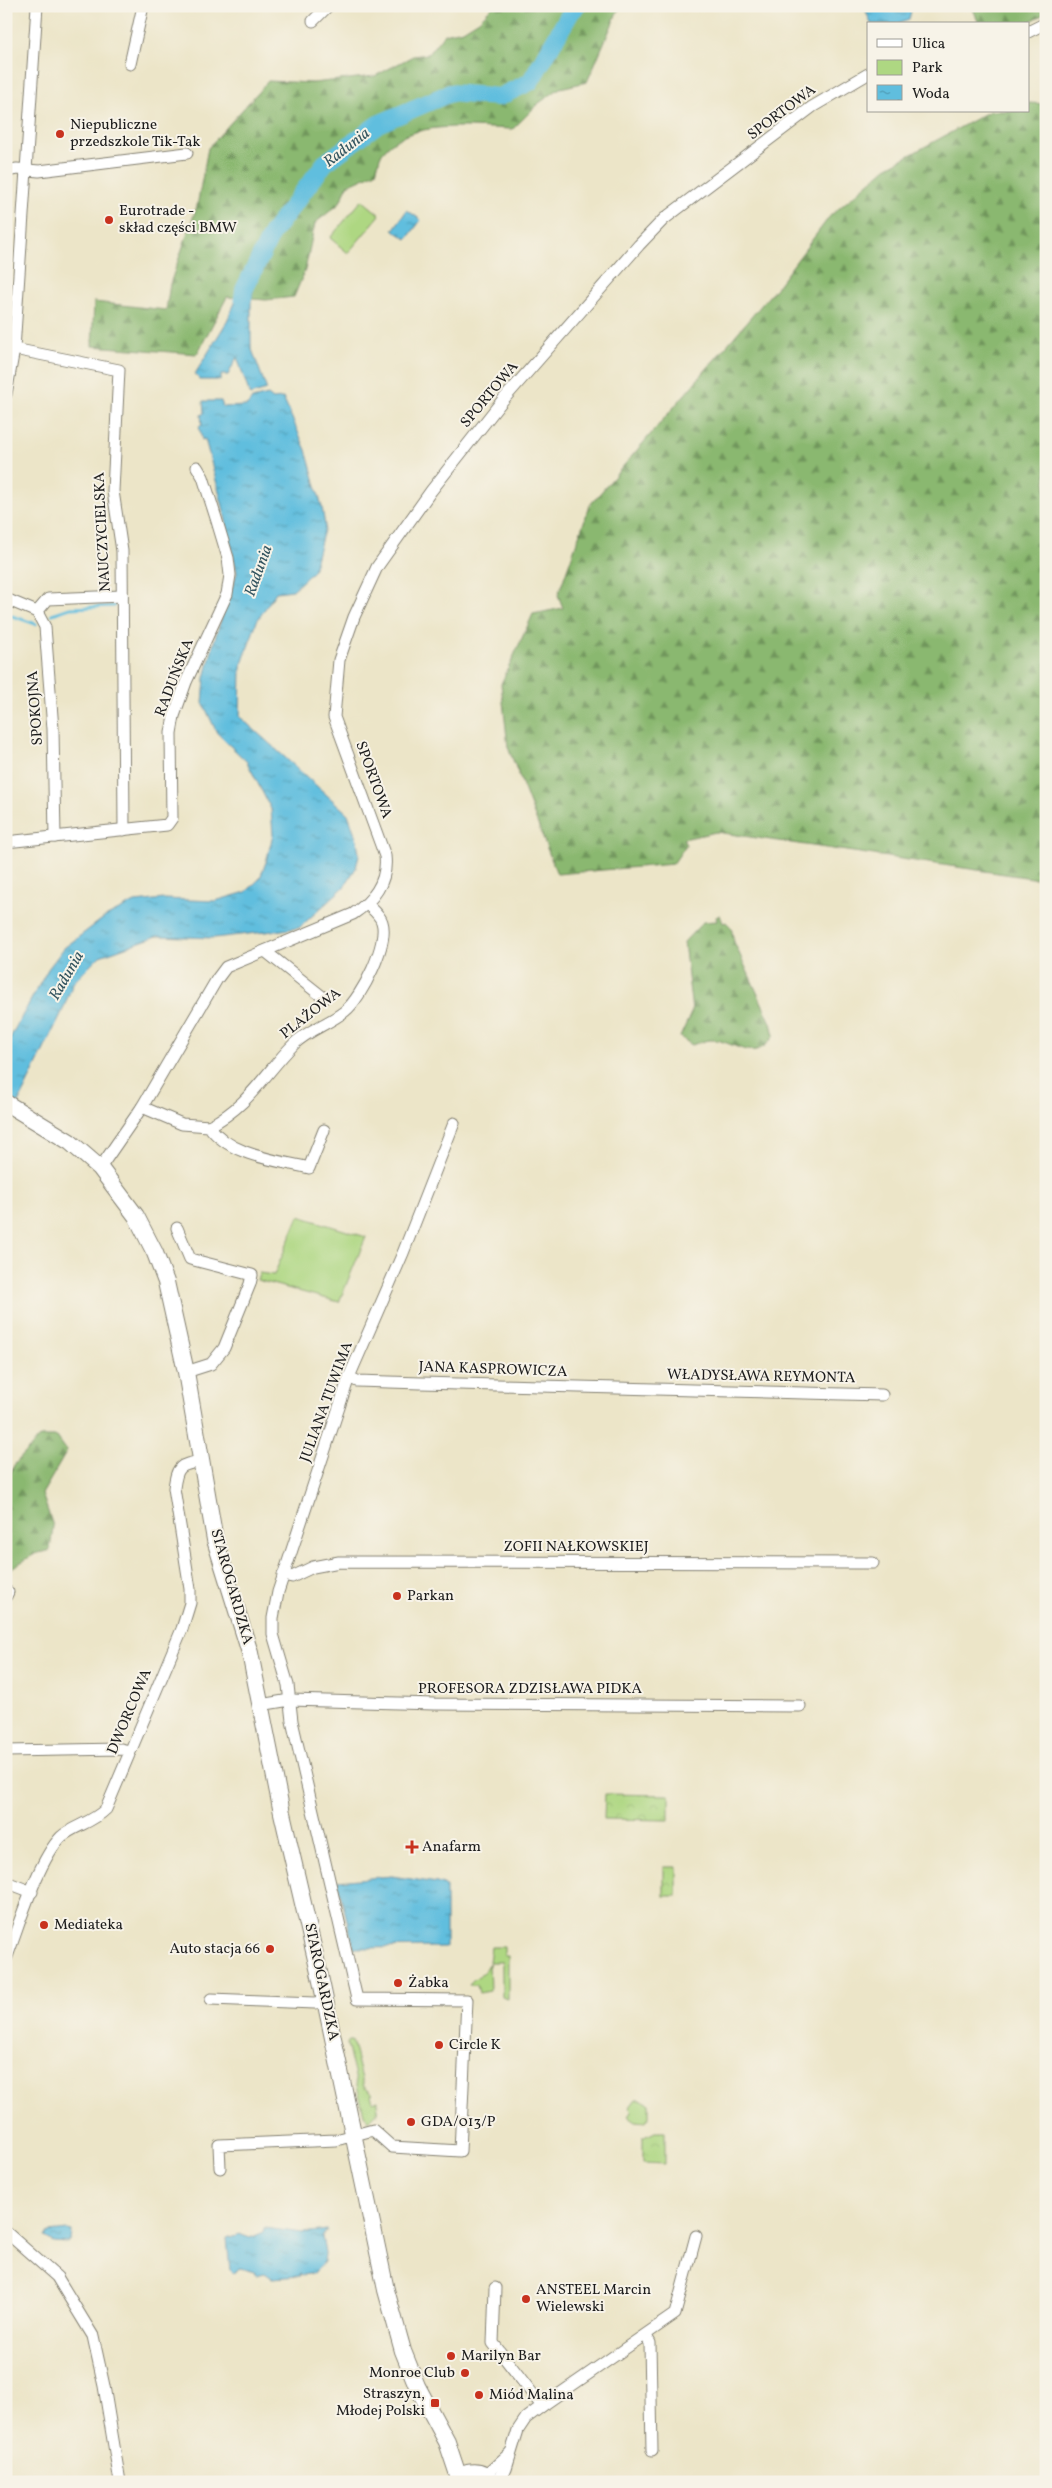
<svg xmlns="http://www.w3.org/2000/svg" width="1052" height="2488" viewBox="0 0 1052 2488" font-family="Vollkorn,serif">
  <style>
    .green { fill: #aed782; stroke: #657a4f }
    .forest { fill: url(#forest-firs); stroke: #536a46 }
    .park { fill: url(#park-crowns); stroke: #657a4f }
    .water { fill: url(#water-ripples); stroke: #3e6d7d }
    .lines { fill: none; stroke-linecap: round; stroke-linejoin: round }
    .stream { stroke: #60bede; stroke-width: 3 }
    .river { stroke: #60bede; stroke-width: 18 }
    .street-casing { stroke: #848072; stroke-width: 13 }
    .secondary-casing { stroke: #848072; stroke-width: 18 }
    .street { stroke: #fff; stroke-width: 11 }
    .secondary { stroke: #fff; stroke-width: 16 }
    .poi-dot { fill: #c8321e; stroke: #f7f3e8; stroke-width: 2 }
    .labels { text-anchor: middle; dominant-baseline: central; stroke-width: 4; stroke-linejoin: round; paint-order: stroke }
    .street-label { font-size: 15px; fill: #1c1c1c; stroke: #f7f3e8 }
    .poi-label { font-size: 15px; fill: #1c1c1c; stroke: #f7f3e8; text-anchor: start }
    .water-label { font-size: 16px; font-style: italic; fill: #345560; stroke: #f7f3e8 }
  </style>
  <defs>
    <pattern id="forest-firs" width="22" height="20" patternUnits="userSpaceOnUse" patternTransform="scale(1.25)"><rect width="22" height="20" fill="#8ab870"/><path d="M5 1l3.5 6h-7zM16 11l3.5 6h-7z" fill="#70955b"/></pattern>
    <pattern id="park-crowns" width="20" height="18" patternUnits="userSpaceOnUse" patternTransform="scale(1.25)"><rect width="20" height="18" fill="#aed782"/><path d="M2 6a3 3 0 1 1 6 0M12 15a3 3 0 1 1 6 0" fill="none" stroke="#95b870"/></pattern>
    <pattern id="water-ripples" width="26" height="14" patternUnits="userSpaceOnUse" patternTransform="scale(1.25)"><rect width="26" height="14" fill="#60bede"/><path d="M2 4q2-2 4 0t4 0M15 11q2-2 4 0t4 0" fill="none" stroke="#4e9ab3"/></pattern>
  </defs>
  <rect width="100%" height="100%" fill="#f7f3e8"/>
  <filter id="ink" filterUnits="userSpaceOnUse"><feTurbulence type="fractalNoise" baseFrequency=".02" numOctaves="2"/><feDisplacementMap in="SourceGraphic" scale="10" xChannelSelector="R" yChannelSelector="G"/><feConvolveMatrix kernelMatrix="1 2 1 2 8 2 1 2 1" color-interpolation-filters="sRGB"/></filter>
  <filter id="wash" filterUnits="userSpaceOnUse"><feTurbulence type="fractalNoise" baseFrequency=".0096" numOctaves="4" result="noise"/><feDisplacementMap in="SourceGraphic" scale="20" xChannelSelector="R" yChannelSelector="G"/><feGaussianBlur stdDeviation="1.12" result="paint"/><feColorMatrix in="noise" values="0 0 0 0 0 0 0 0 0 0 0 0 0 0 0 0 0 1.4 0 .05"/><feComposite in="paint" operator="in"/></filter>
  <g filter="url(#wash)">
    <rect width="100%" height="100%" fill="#ece5c8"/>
    <g class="green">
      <polygon points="362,200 380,215 348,253 330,238"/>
      <polygon points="299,1216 366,1237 339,1302 257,1280 259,1273 274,1275"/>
      <polygon points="491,1947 504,1947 504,1956 508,1956 508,1999 502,1997 502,1962 489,1962"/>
      <path d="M 489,1963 L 490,1991 L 479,1993 L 477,1985 L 469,1985 C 474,1975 487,1976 489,1963 Z"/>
      <polygon points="349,2040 352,2040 364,2087 373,2094 371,2095 373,2102 378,2100 377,2113 369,2121 364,2114 347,2044"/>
      <polygon points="636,2099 641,2099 649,2104 649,2117 645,2122 635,2121 628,2116 632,2111 629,2108"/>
    </g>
    <g class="forest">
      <path d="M 493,6 L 620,6 L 587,82 L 560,88 L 539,103 L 513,129 C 475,128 408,118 382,153 C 379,158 378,166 376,172 L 348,185 L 339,204 L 315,223 L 305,270 L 294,297 L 266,300 L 227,297 L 197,354 L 92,346 L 94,302 L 166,310 L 170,284 L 197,206 L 208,148 L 268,81 L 313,83 L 375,76 L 413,56 L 428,54 L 444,34 L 463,30 L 479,20 Z"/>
      <polygon points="972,6 1046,6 1046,13 1025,24 979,24"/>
      <polygon points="1028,103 1046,104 1046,880 716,832 683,839 686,845 673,864 557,874 508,747 501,684 533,614 563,608 558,595 590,505 776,288 830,216 886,168 990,111 1028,111"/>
      <path d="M 720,915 L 723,923 L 726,922 L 731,927 L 734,942 L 771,1023 L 774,1035 C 755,1067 733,1039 711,1040 C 705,1040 698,1043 692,1045 L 680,1037 L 692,1011 L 684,942 L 703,922 L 717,921 L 716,917 Z"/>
      <polygon points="40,1437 57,1437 67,1451 42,1494 53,1526 50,1550 35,1554 6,1571 6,1485 14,1465"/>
    </g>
    <g class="park">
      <polygon points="605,1794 669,1795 669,1820 604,1819"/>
      <rect x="664" y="1867" width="13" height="29"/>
      <polygon points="657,2131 665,2131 665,2164 643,2163 643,2138"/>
    </g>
    <g class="water">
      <polygon points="864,6 909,6 911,11 909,19 895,24 871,24"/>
      <polygon points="407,210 421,220 407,239 393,230"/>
      <polygon points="247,276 255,280 251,302 251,347 267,390 250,395 237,357 228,375 221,375 221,380 200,380 195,374 226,323"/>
      <polygon points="268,395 273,399 283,398 306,450 322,507 325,526 313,571 293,590 276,592 257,621 241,667 240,717 348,814 357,840 359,855 356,868 344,887 299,928 214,938 157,936 100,956 73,983 62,1012 6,1128 6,1045 48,969 64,948 105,917 135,902 164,899 215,901 246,892 260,878 266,862 273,835 271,809 247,762 217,733 203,703 205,678 215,638 237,573 223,507 205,439 202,440 199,426 202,425 201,415 204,413 203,401 221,401 223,407 247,406 252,399"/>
      <polygon points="392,1876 437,1883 446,1886 446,1947 354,1948 337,1881"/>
      <polygon points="265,2228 302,2233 327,2230 322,2237 325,2253 324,2262 314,2273 304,2275 299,2274 300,2276 272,2278 265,2273 256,2275 254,2272 240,2268 233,2273 230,2271 227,2238 239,2234 250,2238 264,2232"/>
      <polygon points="68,2230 72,2231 71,2241 67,2243 53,2242 45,2237 48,2232"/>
    </g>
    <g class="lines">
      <g class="stream">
        <polyline points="6,614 36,624"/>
        <polyline points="52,614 70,608 114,606"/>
      </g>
      <polyline class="river" points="243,298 244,290 272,233 325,163 378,124 450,93 499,97 530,82 571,12 577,6"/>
    </g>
  </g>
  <g filter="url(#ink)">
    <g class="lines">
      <defs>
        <g id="street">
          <polyline points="313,21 328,6"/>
          <polyline points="1028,32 1046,23"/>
          <polyline points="130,64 143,6"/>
          <polyline points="6,171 17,169 39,171 187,153"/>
          <polyline points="14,349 119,370 113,491 122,551 124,830"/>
          <polyline points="6,394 14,349 37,6"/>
          <polyline points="6,599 37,612 45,627 53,729 55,837"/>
          <polyline points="37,612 48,599 122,596"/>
          <polyline points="6,842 167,825 172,818 171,733 174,716 186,682 227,594 230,575 228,558 216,518 203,477 197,467"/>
          <polyline points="265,951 324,998"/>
          <path d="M 142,1107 L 182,1124 L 209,1126 C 230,1156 276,1160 309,1168 L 324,1130"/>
          <path d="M 209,1126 C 249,1106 264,1074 294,1044 C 308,1030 329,1024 345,1011 C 362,997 389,943 382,922 C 380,915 372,909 367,904"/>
          <path d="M 100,1168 L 142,1107 L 217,979 L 226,967 L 353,914 C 374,900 388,882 385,856 L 334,717 L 339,660 L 354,617 L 377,567 L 431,491 L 502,401 L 639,245 L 664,219 L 812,107 L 868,74"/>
          <polyline points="177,1228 190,1259 252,1275 250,1284 224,1348 211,1364 186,1372"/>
          <polyline points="349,1377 357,1381 421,1383 882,1395"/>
          <polyline points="283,1575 292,1577 313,1567 339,1562 873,1563"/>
          <polyline points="6,1596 8,1592"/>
          <polyline points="260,1705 290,1700 434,1704 800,1706"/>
          <polyline points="6,1751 121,1749 130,1751"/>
          <polyline points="6,1882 32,1892"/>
          <path d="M 6,1959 C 19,1926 37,1862 61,1837 C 73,1826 92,1823 106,1809 L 182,1629 L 190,1603 L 190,1589 L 174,1488 C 177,1465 180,1465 202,1461"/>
          <polyline points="211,1999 315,2003 325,2001"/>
          <polyline points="220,2168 219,2145 336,2140 373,2130 392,2147 460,2151 467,2000 357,1999 292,1721 288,1685 273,1634 273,1618 278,1592 349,1377 403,1253 454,1123"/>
          <polyline points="6,2232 57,2277 93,2336 104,2386 120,2482"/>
          <polyline points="495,2288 493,2343 542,2406 526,2418 518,2430 506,2469 497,2482"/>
          <polyline points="646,2336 650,2343 652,2451"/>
          <polyline points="542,2406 675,2314 696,2236"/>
          <polyline points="486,2475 510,2453"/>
        </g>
        <g id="secondary">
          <polyline points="6,1103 70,1142 100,1168 136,1216 155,1253 166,1282 186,1372 215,1540 250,1653 282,1813 321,1981 386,2290 403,2351 417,2386 447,2442 459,2478"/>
          <path d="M 456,2482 C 465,2469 482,2469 492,2482"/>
        </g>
      </defs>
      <use href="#street" class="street-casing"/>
      <use href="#secondary" class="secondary-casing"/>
      <use href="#street" class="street"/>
      <use href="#secondary" class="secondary"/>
    </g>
  </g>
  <g class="poi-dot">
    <circle cx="60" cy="134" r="5"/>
    <circle cx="109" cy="220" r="5"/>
    <circle cx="397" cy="1596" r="5"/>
    <path d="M409.5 1839.5h5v5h5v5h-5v5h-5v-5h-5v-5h5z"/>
    <circle cx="44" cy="1925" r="5"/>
    <circle cx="270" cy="1949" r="5"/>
    <circle cx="398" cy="1983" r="5"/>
    <circle cx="439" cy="2045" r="5"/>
    <circle cx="411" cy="2122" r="5"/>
    <circle cx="526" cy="2299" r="5"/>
    <circle cx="451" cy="2356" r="5"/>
    <circle cx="465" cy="2373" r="5"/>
    <circle cx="479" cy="2395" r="5"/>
    <rect x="430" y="2398" width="10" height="10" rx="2.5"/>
  </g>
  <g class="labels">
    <g class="street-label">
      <text transform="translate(782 113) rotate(-37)">SPORTOWA</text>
      <text transform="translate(490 395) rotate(-50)">SPORTOWA</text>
      <text transform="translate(103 532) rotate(-93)">NAUCZYCIELSKA</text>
      <text transform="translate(175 678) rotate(-69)">RADUŃSKA</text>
      <text transform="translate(36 708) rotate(-94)">SPOKOJNA</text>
      <text transform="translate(373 780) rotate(70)">SPORTOWA</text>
      <text transform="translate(311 1014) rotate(-38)">PLAŻOWA</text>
      <text transform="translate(493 1370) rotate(2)">JANA KASPROWICZA</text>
      <text transform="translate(761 1377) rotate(1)">WŁADYSŁAWA REYMONTA</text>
      <text transform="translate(327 1402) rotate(-70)">JULIANA TUWIMA</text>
      <text x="576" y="1547">ZOFII NAŁKOWSKIEJ</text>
      <text transform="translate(231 1587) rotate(74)">STAROGARDZKA</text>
      <text x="530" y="1689">PROFESORA ZDZISŁAWA PIDKA</text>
      <text transform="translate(130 1712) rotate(-67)">DWORCOWA</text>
      <text transform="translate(321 1982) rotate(78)">STAROGARDZKA</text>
    </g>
    <g class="poi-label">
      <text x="70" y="125">Niepubliczne<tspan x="70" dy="17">przedszkole Tik-Tak</tspan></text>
      <text x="119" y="211">Eurotrade -<tspan x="119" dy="17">skład części BMW</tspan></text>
      <text x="407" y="1596">Parkan</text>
      <text x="422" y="1847">Anafarm</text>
      <text x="54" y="1925">Mediateka</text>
      <text x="260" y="1949" text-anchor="end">Auto stacja 66</text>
      <text x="408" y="1983">Żabka</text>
      <text x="449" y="2045">Circle K</text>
      <text x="421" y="2122">GDA/013/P</text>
      <text x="536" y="2290">ANSTEEL Marcin<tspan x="536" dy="17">Wielewski</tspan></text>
      <text x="461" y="2356">Marilyn Bar</text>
      <text x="455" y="2373" text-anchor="end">Monroe Club</text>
      <text x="425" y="2394" text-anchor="end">Straszyn,<tspan x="425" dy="17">Młodej Polski</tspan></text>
      <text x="489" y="2395">Miód Malina</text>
    </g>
    <g class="water-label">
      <text transform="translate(347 148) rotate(-38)">Radunia</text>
      <text transform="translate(259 571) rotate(-70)">Radunia</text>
      <text transform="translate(67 976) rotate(-60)">Radunia</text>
    </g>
  </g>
  <rect width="1052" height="2488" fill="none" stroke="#f7f3e8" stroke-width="25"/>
  <rect x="867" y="22" width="162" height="90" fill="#f7f3e8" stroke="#9f9d96"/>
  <rect x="877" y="39" width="25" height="8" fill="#ffffff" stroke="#9f9d96"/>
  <text x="912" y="48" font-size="15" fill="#1c1c1c">Ulica</text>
  <rect x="877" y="60" width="25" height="15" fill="#aed782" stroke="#9f9d96"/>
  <text x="912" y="72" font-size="15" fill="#1c1c1c">Park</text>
  <rect x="877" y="85" width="25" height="15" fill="url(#water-ripples)" stroke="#9f9d96"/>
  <text x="912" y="98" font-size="15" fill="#1c1c1c">Woda</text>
</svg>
